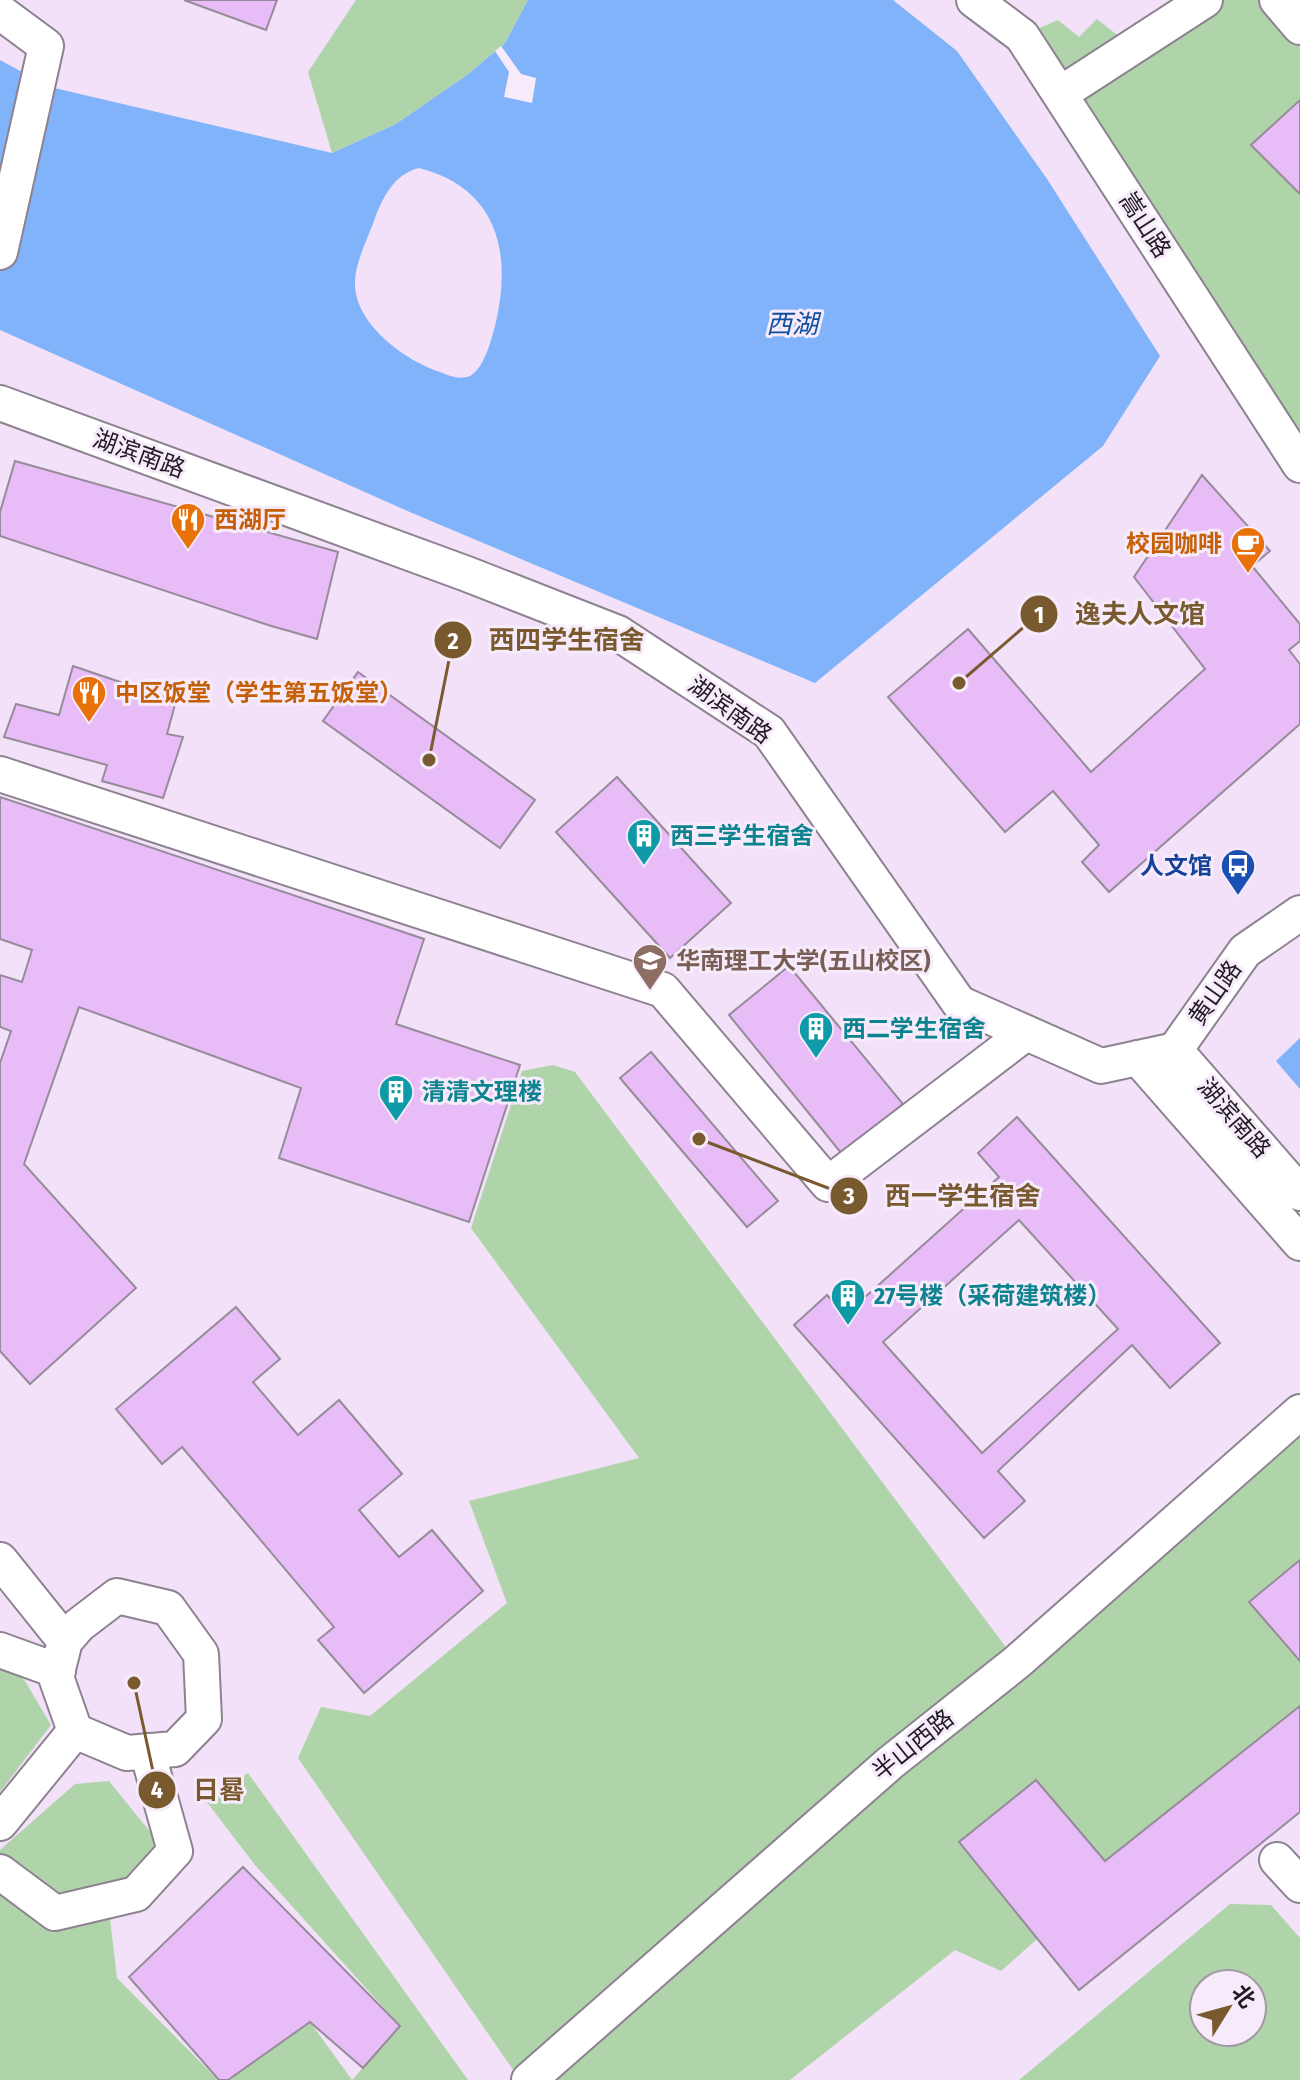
<svg xmlns="http://www.w3.org/2000/svg" width="1300" height="2080" viewBox="0 0 1300 2080" font-family="'Fira Sans Condensed','Noto Sans SC',sans-serif">
  <style>
    .built { fill: #f2e1f8; fill-rule: evenodd }
    .green { fill: #b0d4a9; fill-rule: evenodd }
    .water { fill: #80b3fa; fill-rule: evenodd }
    .pier { fill: #f7ebfb }
    .building { fill: #e8bcf7; stroke: #968b99; stroke-width: 2; fill-rule: evenodd }
    .lines { fill: none; stroke-linecap: round; stroke-linejoin: round }
    .minor-casing { stroke: #8d8290; stroke-width: 38 }
    .minor { stroke: #fff; stroke-width: 34 }
    .labels { text-anchor: middle; dominant-baseline: central; stroke-width: 6; stroke-linejoin: round; paint-order: stroke }
    .street-label { font-size: 24px; fill: #201b21; stroke: #f7ebfb }
    .food-label { font-size: 24px; font-weight: bold; fill: #c56008; stroke: #f7ebfb; text-anchor: start }
    .culture-label { font-size: 24px; font-weight: bold; fill: #0d838f; stroke: #f7ebfb; text-anchor: start }
    .transit-label { font-size: 24px; font-weight: bold; fill: #164399; stroke: #f7ebfb; text-anchor: end }
    .education-label { font-size: 24px; font-weight: bold; fill: #785e54; stroke: #f7ebfb; text-anchor: start }
    .water-label { font-size: 26px; font-style: italic; fill: #0d50a1; stroke: #f7ebfb }
    .leader { fill: none; stroke: #785a2e; stroke-width: 3 }
    .callout-dot { fill: #785a2e; stroke: #f7ebfb; stroke-width: 3 }
    .mark-label { font-size: 24px; text-anchor: middle; font-weight: bold; fill: #fff }
    .callout-label { font-size: 26px; text-anchor: middle; font-weight: bold; fill: #785a2e; stroke: #f7ebfb; stroke-width: 6; stroke-linejoin: round; paint-order: stroke }
  </style>
  <rect width="100%" height="100%" fill="#f7ebfb"/>
  <path class="built" d="M 0,0 L 1300,0 L 1300,2080 L 0,2080 ZM 1204,1984 L 1252,1984 L 1252,2032 L 1204,2032 Z"/>
  <g class="green">
    <polygon points="356,0 528,0 505,43 467,75 396,124 332,153 308,72"/>
    <polygon points="1181,0 1300,0 1300,465 1022,36 1058,20 1079,37 1097,19 1126,42"/>
    <polygon points="553,1065 575,1072 1017,1662 1300,1412 1300,1560 1249,1603 1300,1661 1300,1706 1001,1971 955,1950 790,2080 520,2080 298,1758 321,1707 370,1716 507,1603 469,1501 639,1458 471,1228 522,1071"/>
    <polygon points="0,1659 3,1659 25,1681 51,1725 0,1792"/>
    <polygon points="248,1773 468,2080 228,2080 310,2022 352,2080 400,2026 255,1865 206,1801"/>
    <polygon points="109,1781 151,1833 159,1858 109,1910 117,1978 218,2080 0,2080 0,1850 75,1784"/>
    <path d="M 1230,1904 L 1271,1905 L 1300,1938 L 1300,2080 L 1019,2080 ZM 1204,1984 L 1252,1984 L 1252,2032 L 1204,2032 Z"/>
  </g>
  <g class="water">
    <path d="M 528,0 L 893,0 L 957,51 L 1047,179 L 1160,356 L 1103,446 L 815,683 L 412,513 L 0,330 L 0,60 L 50,87 L 332,153 L 396,124 L 467,75 L 505,43 ZM 419,168 C 497,188 512,251 496,322 C 492,337 485,368 470,376 C 460,380 449,376 440,372 C 406,361 356,325 355,285 C 354,265 367,240 374,221 C 382,198 394,174 419,168 Z"/>
    <polygon points="1300,1038 1300,1089 1276,1061"/>
  </g>
  <polygon class="pier" points="501,46 521,74 536,78 532,103 504,97 509,72 495,51"/>
  <g class="building">
    <polygon points="184,0 277,0 266,30"/>
    <polygon points="1300,100 1300,194 1251,145"/>
    <polygon points="15,461 338,552 317,639 268,625 0,536 0,512"/>
    <polygon points="1202,475 1270,551 1252,566 1300,624 1300,641 1289,650 1300,664 1300,724 1109,892 1082,862 1099,845 1053,791 1005,832 888,697 968,629 1091,772 1205,669 1134,577"/>
    <polygon points="73,666 176,701 167,734 183,737 163,798 102,781 107,765 4,737 16,704 59,715"/>
    <polygon points="358,672 535,800 500,848 323,721"/>
    <polygon points="617,777 731,903 670,958 556,832"/>
    <polygon points="0,797 424,939 396,1024 520,1065 469,1222 279,1158 301,1088 79,1007 24,1164 136,1288 30,1384 0,1351 0,1063 11,1031 0,1027 0,975 22,982 32,950 0,939"/>
    <polygon points="789,966 903,1104 842,1154 729,1015"/>
    <polygon points="651,1052 778,1201 747,1227 620,1078"/>
    <path d="M 1017,1117 L 1220,1343 L 1170,1388 L 1132,1345 L 998,1471 L 1025,1501 L 984,1538 L 794,1325 L 827,1295 L 845,1315 L 999,1177 L 978,1153 ZM 1019,1220 L 1118,1329 L 982,1453 L 883,1342 Z"/>
    <polygon points="236,1307 280,1359 253,1382 298,1435 339,1400 402,1474 359,1510 399,1557 432,1530 483,1591 364,1693 318,1640 334,1627 182,1447 162,1464 116,1409"/>
    <polygon points="1300,1560 1300,1661 1249,1602"/>
    <polygon points="1300,1706 1300,1812 1079,1990 959,1842 1036,1780 1105,1861"/>
    <polygon points="243,1867 400,2026 363,2068 310,2022 228,2080 219,2080 129,1977"/>
  </g>
  <g class="lines">
    <defs>
      <g id="minor">
        <polyline points="974,0 1022,36 1300,465"/>
        <polyline points="1277,0 1300,27"/>
        <polyline points="0,12 46,46 0,252"/>
        <polyline points="1060,94 1205,0"/>
        <polyline points="0,403 467,574 618,633 769,732 959,1003 1101,1066 1175,1050"/>
        <polyline points="0,774 663,990 828,1184 1026,1033"/>
        <polyline points="1175,1050 1300,1193"/>
        <polyline points="1175,1050 1245,951 1300,913"/>
        <polyline points="1138,1058 1300,1243"/>
        <polyline points="0,1560 65,1641"/>
        <polygon points="117,1596 168,1608 201,1654 204,1719 175,1749 127,1753 75,1731 56,1677 65,1641 79,1625"/>
        <polyline points="0,1650 58,1671"/>
        <polyline points="0,1823 75,1731"/>
        <polyline points="1277,1860 1300,1885"/>
        <polyline points="0,1872 55,1913 136,1894 175,1851 147,1751"/>
        <polyline points="529,2080 890,1763 1017,1662 1300,1412"/>
      </g>
    </defs>
    <use href="#minor" class="minor-casing"/>
    <use href="#minor" class="minor"/>
  </g>
  <defs>
    <symbol id="restaurant-pin" viewBox="-11 -11 22 30"><path d="M0 17L-7.5 6A9.5 9.5 0 1 1 7.5 6Z" fill="#e8710a" stroke="#f7ebfb"/><path d="M-5-6h1v4h1v-4h1v4h1v-4h1v5L-1.5 .5V6h-2V.5L-5-1ZM5-6V6H3V1.5H1.5Q1.5-4 5-6Z" fill="#fff"/></symbol>
    <symbol id="cafe-pin" viewBox="-11 -11 22 30"><path d="M0 17L-7.5 6A9.5 9.5 0 1 1 7.5 6Z" fill="#e8710a" stroke="#f7ebfb"/><path d="M-5.5-4.5H6V0H3Q3 3.5 0 3.5H-2.5Q-5.5 3.5-5.5 0ZM3-3.2v2h1.7v-2ZM-6 4.5H4V6H-6Z" fill="#fff"/></symbol>
    <symbol id="building-pin" viewBox="-11 -11 22 30"><path d="M0 17L-7.5 6A9.5 9.5 0 1 1 7.5 6Z" fill="#0f9aa8" stroke="#f7ebfb"/><path d="M-4-6H4V6H1V3H-1V6H-4ZM-2.5-4.3h1.7v1.8h-1.7ZM.8-4.3h1.7v1.8H.8ZM-2.5-1h1.7V.8h-1.7ZM.8-1h1.7V.8H.8Z" fill="#fff"/></symbol>
    <symbol id="bus-pin" viewBox="-11 -11 22 30"><path d="M0 17L-7.5 6A9.5 9.5 0 1 1 7.5 6Z" fill="#1a4fb4" stroke="#f7ebfb"/><path d="M-5-6H5V4H4V6H2V4H-2V6H-4V4H-5ZM-3.5-4V0h7V-4ZM-3.5 1.2v1.5H-2V1.2ZM2 1.2v1.5H3.5V1.2Z" fill="#fff"/></symbol>
    <symbol id="university-pin" viewBox="-11 -11 22 30"><path d="M0 17L-7.5 6A9.5 9.5 0 1 1 7.5 6Z" fill="#8d6e63" stroke="#f7ebfb"/><path d="M0-5L7-2L0 1L-7-2ZM-4 1L0 2.5L4 1V4Q0 6-4 4Z" fill="#fff"/></symbol>
  </defs>
  <g fill-rule="evenodd">
    <use href="#restaurant-pin" x="168" y="500" width="40" height="54"/>
    <use href="#cafe-pin" x="1228" y="524" width="40" height="54"/>
    <use href="#restaurant-pin" x="69" y="673" width="40" height="54"/>
    <use href="#building-pin" x="624" y="816" width="40" height="54"/>
    <use href="#bus-pin" x="1218" y="846" width="40" height="54"/>
    <use href="#university-pin" x="630" y="941" width="40" height="54"/>
    <use href="#building-pin" x="796" y="1009" width="40" height="54"/>
    <use href="#building-pin" x="376" y="1072" width="40" height="54"/>
    <use href="#building-pin" x="828" y="1276" width="40" height="54"/>
  </g>
  <g class="labels">
    <g class="street-label">
      <text transform="translate(1145 225) rotate(57)">嵩山路</text>
      <text transform="translate(139 454) rotate(20)">湖滨南路</text>
      <text transform="translate(730 710) rotate(36)">湖滨南路</text>
      <text transform="translate(1215 993) rotate(-55)">黄山路</text>
      <text transform="translate(1234 1118) rotate(49)">湖滨南路</text>
      <text transform="translate(913 1745) rotate(-39)">半山西路</text>
    </g>
    <g class="food-label">
      <text x="214" y="520">西湖厅</text>
      <text x="1222" y="544" text-anchor="end">校园咖啡</text>
      <text x="115" y="693">中区饭堂（学生第五饭堂）</text>
    </g>
    <g class="culture-label">
      <text x="670" y="836">西三学生宿舍</text>
      <text x="842" y="1029">西二学生宿舍</text>
      <text x="422" y="1092">清清文理楼</text>
      <text x="874" y="1296">27号楼（采荷建筑楼）</text>
    </g>
    <g class="transit-label">
      <text x="1212" y="866">人文馆</text>
    </g>
    <g class="education-label">
      <text x="676" y="961">华南理工大学(五山校区)</text>
    </g>
    <g class="water-label">
      <text x="792" y="324">西湖</text>
    </g>
  </g>
  <path class="leader" d="M959 683L1039 614M429 760L453 640M699 1139L849 1196M134 1683L157 1790"/>
  <g class="callout-dot">
    <circle cx="959" cy="683" r="8"/>
    <circle cx="429" cy="760" r="8"/>
    <circle cx="699" cy="1139" r="8"/>
    <circle cx="134" cy="1683" r="8"/>
    <circle cx="1039" cy="614" r="20"/>
    <circle cx="453" cy="640" r="20"/>
    <circle cx="849" cy="1196" r="20"/>
    <circle cx="157" cy="1790" r="20"/>
  </g>
  <g class="mark-label">
    <text x="1039" y="623">1</text>
    <text x="453" y="649">2</text>
    <text x="849" y="1204">3</text>
    <text x="157" y="1798">4</text>
  </g>
  <g class="callout-label">
    <text x="1140" y="623">逸夫人文馆</text>
    <text x="567" y="649">西四学生宿舍</text>
    <text x="963" y="1205">西一学生宿舍</text>
    <text x="219" y="1799">日晷</text>
  </g>
  <g transform="translate(1228 2008) rotate(53)"><circle r="38" fill="#f7ebfb" stroke="#a198a4" stroke-width="2"/>
  <path d="M0-6L14 30L0 20L-14 30Z" fill="#785a2e"/>
  <text y="-12" font-size="22" font-weight="bold" text-anchor="middle" fill="#201b21">北</text>
  </g>
</svg>
